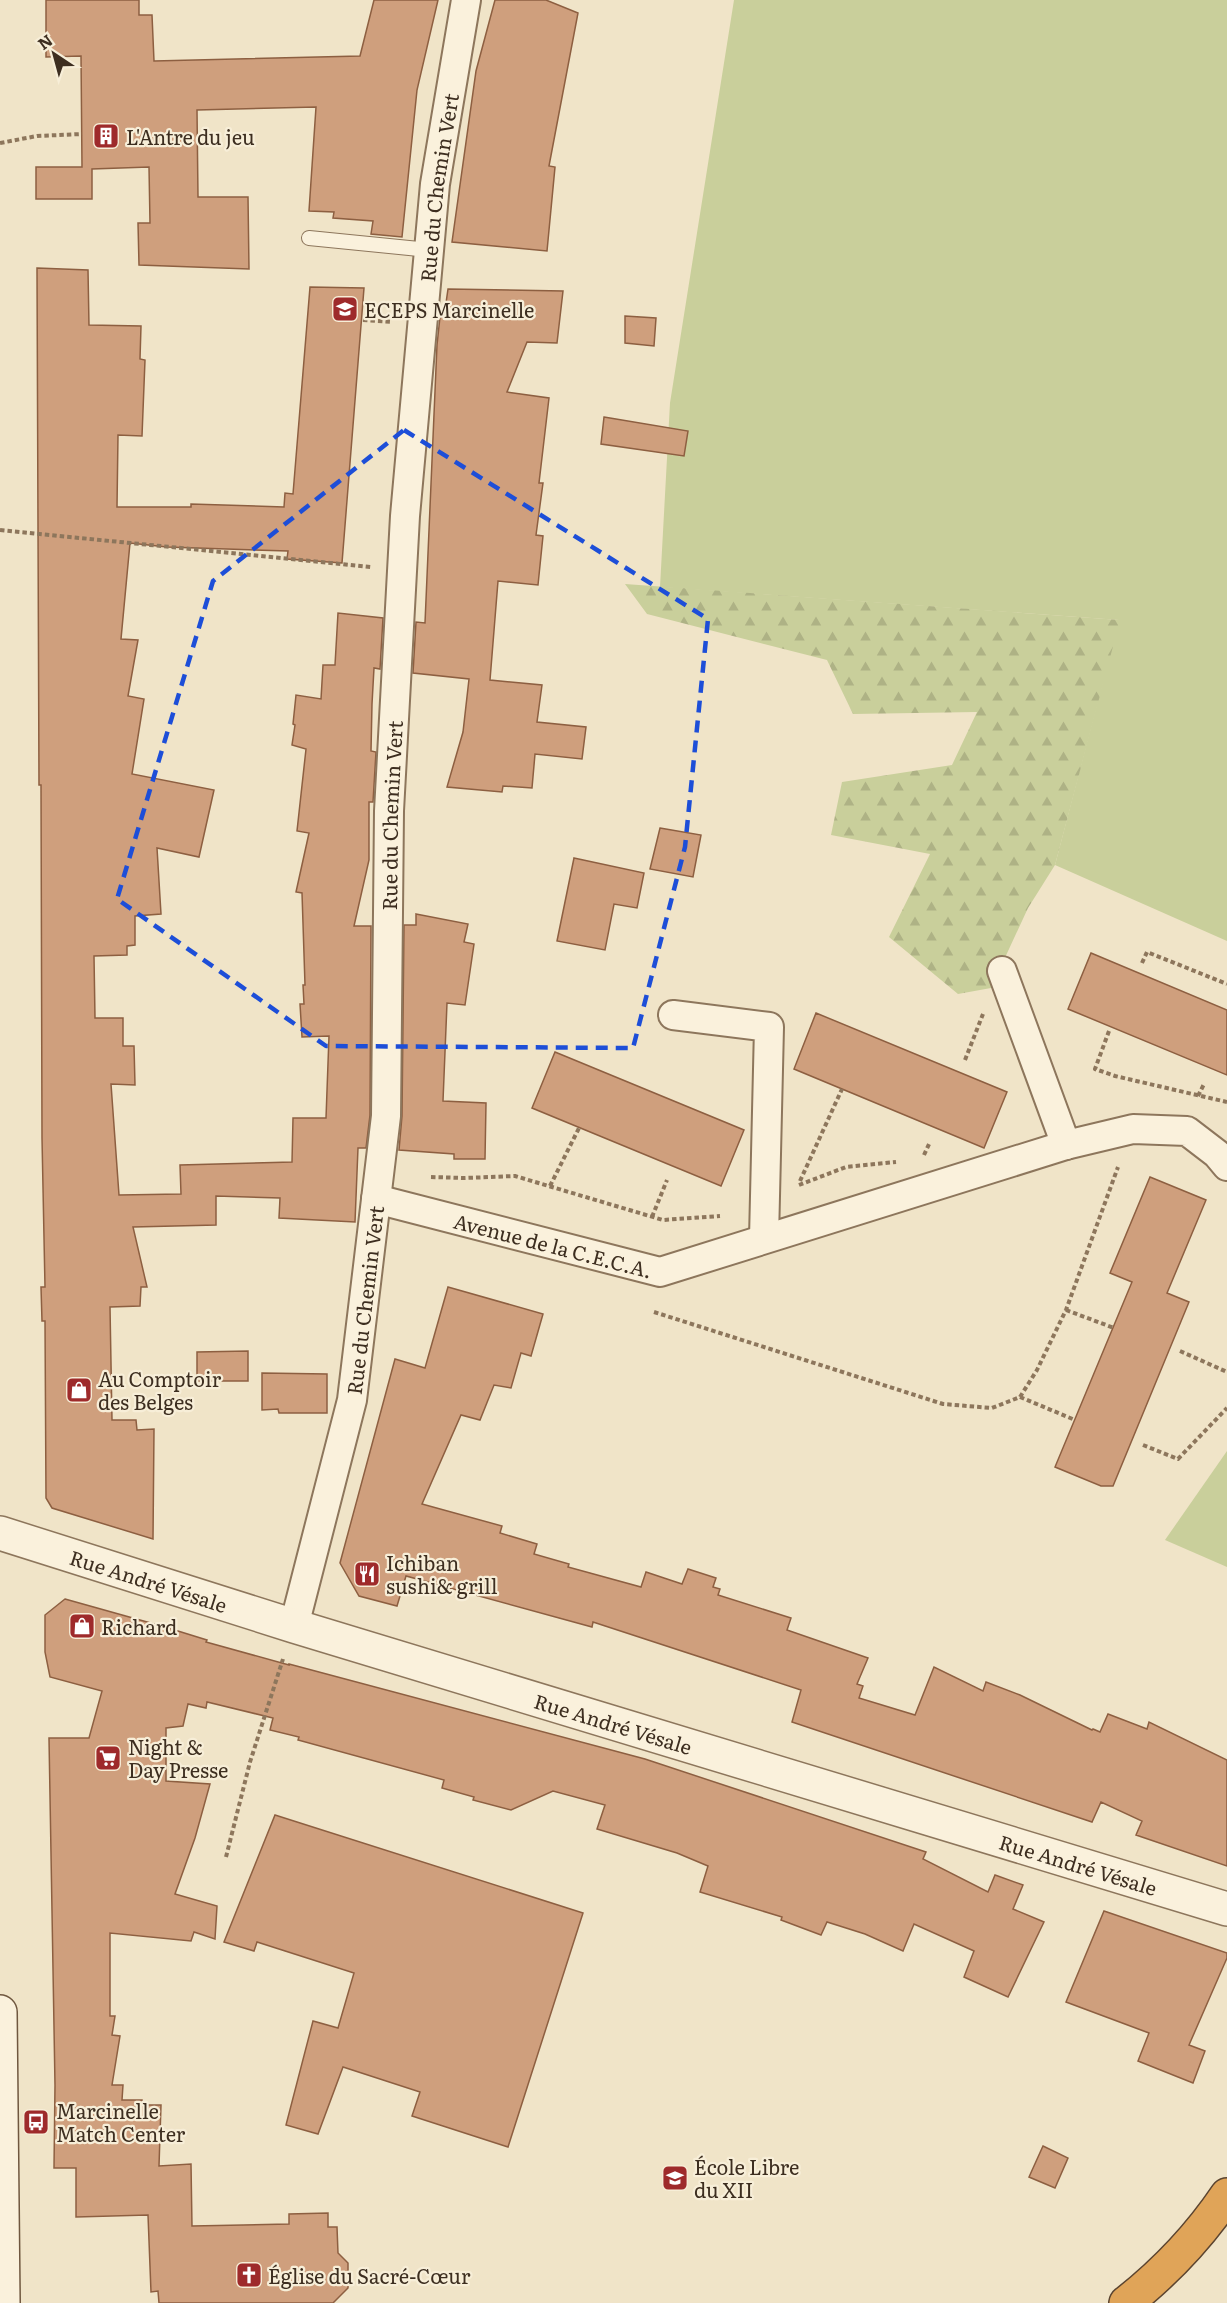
<svg xmlns="http://www.w3.org/2000/svg" width="1227" height="2303" viewBox="0 0 1227 2303" font-family="Literata,serif">
  <style>
    .green { fill: #c9cf9b }
    .forest { fill: url(#forest-firs) }
    .building { fill: #cf9f7d; stroke: #8d5f41; stroke-width: 1.5 }
    .lines { fill: none; stroke-linecap: round; stroke-linejoin: round }
    .service-casing { stroke: #8d765c; stroke-width: 16 }
    .minor-casing { stroke: #8d765c; stroke-width: 32 }
    .tertiary-casing { stroke: #8d765c; stroke-width: 36 }
    .secondary-casing { stroke: #6f573f; stroke-width: 36 }
    .motorway-casing { stroke: #5b4430; stroke-width: 36 }
    .path { stroke: #8d765c; stroke-width: 4; stroke-dasharray: 4.5 3; stroke-linecap: butt }
    .service { stroke: #faf1dc; stroke-width: 14 }
    .minor { stroke: #faf1dc; stroke-width: 28 }
    .tertiary { stroke: #faf1dc; stroke-width: 33 }
    .secondary { stroke: #faf1dc; stroke-width: 33 }
    .motorway { stroke: #e0a458; stroke-width: 33 }
    .marked { fill: none; stroke: #1d4ed8; stroke-width: 4.5; stroke-dasharray: 12 8; stroke-linejoin: round }
    .labels { text-anchor: middle; dominant-baseline: central; stroke-width: 4.5; stroke-linejoin: round; paint-order: stroke }
    .poi-label { font-size: 20px; fill: #3d2e20; stroke: #f7eed8; text-anchor: start }
    .street-label { font-size: 20px; fill: #3d2e20; stroke: #f7eed8 }
  </style>
  <defs>
    <pattern id="forest-firs" width="22" height="20" patternUnits="userSpaceOnUse" patternTransform="scale(1.5)"><rect width="22" height="20" fill="#c9cf9b"/><path d="M5 1l3.5 6h-7zM16 11l3.5 6h-7z" fill="#aeb285"/></pattern>
  </defs>
  <rect width="100%" height="100%" fill="#f0e4c8"/>
  <g class="green">
    <polygon points="734,0 1227,0 1227,941 1055,865 1119,620 660,587 670,403"/>
    <polygon points="1227,1451 1227,1567 1165,1540"/>
  </g>
  <polygon class="forest" points="625,584 1120,620 1055,865 1028,908 991,988 958,994 889,937 930,854 831,835 842,782 952,765 977,712 853,714 827,660 647,614"/>
  <g class="building">
    <polygon points="46,0 139,0 139,15 152,15 154,61 360,56 374,0 438,0 417,90 402,237 371,234 373,221 333,218 334,212 309,211 316,107 197,110 198,197 248,197 249,269 139,265 138,223 150,223 149,167 92,169 92,199 36,199 36,167 82,167 81,56 46,57"/>
    <polygon points="495,0 546,0 578,13 549,166 555,167 547,251 452,242 476,71"/>
    <polygon points="37,268 88,270 89,325 141,326 140,359 145,360 142,436 118,435 117,507 191,507 191,504 284,507 285,493 293,494 310,287 364,288 342,563 287,559 288,551 167,547 130,543 121,639 138,640 128,696 144,699 132,774 214,790 199,857 157,848 161,914 135,916 135,945 127,946 127,955 94,956 95,1018 123,1018 123,1046 134,1046 135,1085 111,1084 119,1195 181,1194 180,1165 292,1162 293,1118 326,1118 329,1036 302,1037 300,1004 304,1004 303,985 305,985 302,893 296,892 309,833 297,831 306,749 292,745 295,725 293,724 296,695 321,699 323,665 335,665 338,613 383,618 380,669 374,668 372,704 371,751 376,752 373,802 369,802 369,860 354,926 371,926 370,1115 366,1148 358,1148 355,1222 279,1218 280,1198 216,1196 216,1225 133,1227 147,1287 141,1287 140,1306 110,1307 112,1420 136,1420 137,1430 154,1429 153,1539 52,1508 46,1498 45,1321 42,1321 41,1287 45,1287 42,1138 41,785 39,785"/>
    <polygon points="448,289 563,291 557,343 527,342 507,392 549,398 539,483 543,483 536,535 543,536 538,585 498,581 490,680 542,685 537,722 586,727 582,759 535,754 532,788 503,786 502,792 447,787 463,732 469,679 413,673 416,622 425,623 437,345 440,317 444,317"/>
    <polygon points="625,316 656,318 654,346 625,343"/>
    <polygon points="604,417 688,431 684,456 601,444"/>
    <polygon points="660,828 701,835 693,877 650,869"/>
    <polygon points="574,858 644,873 637,908 614,904 605,950 557,941"/>
    <polygon points="416,914 468,924 464,942 474,944 465,1005 447,1003 443,1101 486,1103 485,1159 454,1159 454,1154 399,1150 402,1116 404,925 416,925"/>
    <polygon points="1091,953 1227,1010 1227,1075 1068,1009"/>
    <polygon points="816,1013 1007,1092 984,1148 794,1069"/>
    <polygon points="555,1052 744,1130 721,1186 532,1108"/>
    <polygon points="1150,1177 1206,1200 1167,1293 1189,1302 1113,1486 1101,1486 1055,1467 1132,1282 1110,1273"/>
    <polygon points="448,1287 543,1314 531,1356 521,1353 511,1388 494,1385 480,1420 461,1415 422,1504 502,1526 500,1533 537,1544 534,1554 569,1564 568,1567 641,1587 646,1572 682,1584 688,1569 716,1578 713,1587 720,1589 718,1595 791,1618 787,1630 868,1658 857,1684 863,1686 859,1698 915,1715 934,1667 983,1691 986,1682 1020,1695 1092,1730 1093,1729 1100,1732 1108,1714 1147,1729 1149,1722 1227,1760 1227,1866 1136,1835 1142,1821 1101,1802 1092,1822 792,1722 801,1690 593,1622 592,1627 406,1576 397,1606 359,1596 340,1563 395,1359 425,1368"/>
    <polygon points="248,1351 248,1381 197,1381 197,1352"/>
    <polygon points="262,1373 327,1374 327,1413 279,1413 278,1409 262,1410"/>
    <polygon points="65,1599 165,1627 207,1640 206,1642 289,1665 289,1664 645,1759 926,1852 923,1859 988,1892 995,1875 1023,1885 1013,1909 1044,1922 1008,1997 964,1977 974,1951 914,1924 903,1951 865,1934 827,1922 821,1935 781,1920 782,1917 700,1892 708,1866 677,1853 597,1829 605,1805 553,1791 511,1810 473,1800 474,1797 442,1788 444,1780 298,1740 299,1737 270,1730 273,1718 207,1702 206,1708 188,1704 183,1726 166,1728 166,1781 210,1784 195,1838 175,1894 217,1906 215,1939 194,1932 191,1941 110,1933 110,2016 115,2016 112,2035 120,2036 112,2085 123,2085 122,2100 142,2100 142,2105 161,2105 159,2166 191,2164 192,2226 289,2224 289,2214 328,2213 328,2227 337,2227 338,2253 348,2263 348,2288 333,2303 159,2303 158,2291 151,2292 148,2215 76,2217 76,2168 54,2168 55,2085 49,1738 89,1738 102,1691 50,1677 45,1652 45,1615"/>
    <polygon points="275,1815 583,1913 508,2147 412,2116 420,2092 343,2067 318,2134 286,2125 313,2021 338,2028 354,1973 257,1942 254,1951 224,1942"/>
    <polygon points="1104,1911 1227,1953 1227,1958 1189,2045 1205,2051 1193,2083 1138,2061 1149,2033 1066,2002"/>
    <polygon points="1043,2146 1068,2158 1055,2188 1029,2177"/>
  </g>
  <g class="lines">
    <defs>
      <polyline id="service" points="309,238 429,250"/>
      <g id="minor">
        <polyline points="1002,971 1066,1145"/>
        <polyline points="673,1015 769,1027 764,1238"/>
        <path id="s1" d="M 376,1199 L 660,1272 L 1066,1145 L 1133,1129 L 1187,1131 L 1217,1154 L 1227,1166"/>
        <path id="s2" d="M 294,1626 L 352,1400 L 386,1116 L 389,811 L 405,516 L 435,184 L 466,0"/>
      </g>
      <g id="tertiary">
        <path id="s3" d="M 0,1533 L 294,1626 L 1227,1909"/>
      </g>
      <polyline id="secondary" points="0,2012 3,2303"/>
      <path id="motorway" d="M 1126,2303 C 1164,2273 1200,2235 1227,2195"/>
    </defs>
    <use href="#service" class="service-casing"/>
    <use href="#minor" class="minor-casing"/>
    <use href="#tertiary" class="tertiary-casing"/>
    <use href="#secondary" class="secondary-casing"/>
    <use href="#motorway" class="motorway-casing"/>
    <g class="path">
      <polyline points="0,143 37,136 82,134"/>
      <polyline points="363,320 392,322"/>
      <polyline points="0,530 371,567"/>
      <polyline points="1142,963 1147,952 1227,984"/>
      <polyline points="1109,1031 1095,1069 1115,1076 1227,1102"/>
      <polyline points="965,1060 983,1014"/>
      <polyline points="1198,1096 1204,1084"/>
      <polyline points="924,1155 930,1142"/>
      <polyline points="431,1177 465,1178 515,1176 663,1220 720,1216"/>
      <polyline points="800,1181 842,1089"/>
      <polyline points="799,1185 846,1167 896,1162"/>
      <polyline points="550,1186 580,1126"/>
      <polyline points="652,1217 667,1180"/>
      <polyline points="1066,1310 1114,1328"/>
      <polyline points="654,1312 943,1404 992,1408 1020,1397 1037,1370 1066,1310 1118,1167"/>
      <polyline points="1180,1351 1227,1372"/>
      <polyline points="1020,1397 1075,1420"/>
      <polyline points="1143,1445 1178,1459 1227,1408"/>
      <polyline points="226,1857 250,1762 283,1659"/>
    </g>
    <use href="#service" class="service"/>
    <use href="#minor" class="minor"/>
    <use href="#tertiary" class="tertiary"/>
    <use href="#secondary" class="secondary"/>
    <use href="#motorway" class="motorway"/>
  </g>
  <path class="marked" d="M 404,430 L 708,619 L 685,847 L 633,1048 L 326,1046 L 117,899 L 213,581 Z"/>
  <defs>
    <symbol id="building-square" viewBox="-11 -11 22 22"><rect x="-9" y="-9" width="18" height="18" rx="4" fill="#9e2a2b" stroke="#f7eed8"/><path d="M-4-6H4V6H1V3H-1V6H-4ZM-2.5-4.3h1.7v1.8h-1.7ZM.8-4.3h1.7v1.8H.8ZM-2.5-1h1.7V.8h-1.7ZM.8-1h1.7V.8H.8Z" fill="#fff"/></symbol>
    <symbol id="university-square" viewBox="-11 -11 22 22"><rect x="-9" y="-9" width="18" height="18" rx="4" fill="#9e2a2b" stroke="#f7eed8"/><path d="M0-5L7-2L0 1L-7-2ZM-4 1L0 2.5L4 1V4Q0 6-4 4Z" fill="#fff"/></symbol>
    <symbol id="shop-square" viewBox="-11 -11 22 22"><rect x="-9" y="-9" width="18" height="18" rx="4" fill="#9e2a2b" stroke="#f7eed8"/><path d="M-5-2.5h2.3a2.7 3.5 0 0 1 5.4 0H5L5.5 6h-11ZM-1.5-2.5h3a1.5 2.3 0 0 0-3 0Z" fill="#fff"/></symbol>
    <symbol id="restaurant-square" viewBox="-11 -11 22 22"><rect x="-9" y="-9" width="18" height="18" rx="4" fill="#9e2a2b" stroke="#f7eed8"/><path d="M-5-6h1v4h1v-4h1v4h1v-4h1v5L-1.5 .5V6h-2V.5L-5-1ZM5-6V6H3V1.5H1.5Q1.5-4 5-6Z" fill="#fff"/></symbol>
    <symbol id="supermarket-square" viewBox="-11 -11 22 22"><rect x="-9" y="-9" width="18" height="18" rx="4" fill="#9e2a2b" stroke="#f7eed8"/><path d="M-6-5.5h2.5l.6 2H6L4.5 2H-2.5L-4.4-4H-6ZM-1.5 3.2a1.3 1.3 0 1 0 .1 0ZM3 3.2a1.3 1.3 0 1 0 .1 0Z" fill="#fff"/></symbol>
    <symbol id="bus-square" viewBox="-11 -11 22 22"><rect x="-9" y="-9" width="18" height="18" rx="4" fill="#9e2a2b" stroke="#f7eed8"/><path d="M-5-6H5V4H4V6H2V4H-2V6H-4V4H-5ZM-3.5-4V0h7V-4ZM-3.5 1.2v1.5H-2V1.2ZM2 1.2v1.5H3.5V1.2Z" fill="#fff"/></symbol>
    <symbol id="school-square" viewBox="-11 -11 22 22"><rect x="-9" y="-9" width="18" height="18" rx="4" fill="#9e2a2b" stroke="#f7eed8"/><path d="M0-5L7-2L0 1L-7-2ZM-4 1L0 2.5L4 1V4Q0 6-4 4Z" fill="#fff"/></symbol>
    <symbol id="church-square" viewBox="-11 -11 22 22"><rect x="-9" y="-9" width="18" height="18" rx="4" fill="#9e2a2b" stroke="#f7eed8"/><path d="M-1.2-6h2.4v3.5h3.3v2.4h-3.3V6h-2.4V-.1h-3.3v-2.4h3.3Z" fill="#fff"/></symbol>
  </defs>
  <g fill-rule="evenodd">
    <use href="#building-square" x="91" y="121" width="30" height="30"/>
    <use href="#university-square" x="330" y="294" width="30" height="30"/>
    <use href="#shop-square" x="64" y="1375" width="30" height="30"/>
    <use href="#restaurant-square" x="352" y="1559" width="30" height="30"/>
    <use href="#shop-square" x="67" y="1611" width="30" height="30"/>
    <use href="#supermarket-square" x="93" y="1743" width="30" height="30"/>
    <use href="#bus-square" x="21" y="2107" width="30" height="30"/>
    <use href="#school-square" x="660" y="2163" width="30" height="30"/>
    <use href="#church-square" x="234" y="2260" width="30" height="30"/>
  </g>
  <g class="labels">
    <g class="poi-label">
      <text x="126" y="136">L'Antre du jeu</text>
      <text x="364" y="309">ECEPS Marcinelle</text>
      <text x="98" y="1378">Au Comptoir<tspan x="98" dy="23">des Belges</tspan></text>
      <text x="386" y="1562">Ichiban<tspan x="386" dy="23">sushi&amp; grill</tspan></text>
      <text x="101" y="1626">Richard</text>
      <text x="128" y="1746">Night &amp;<tspan x="128" dy="23">Day Presse</tspan></text>
      <text x="56" y="2110">Marcinelle<tspan x="56" dy="23">Match Center</tspan></text>
      <text x="694" y="2166">École Libre<tspan x="694" dy="23">du XII</tspan></text>
      <text x="268" y="2275">Église du Sacré-Cœur</text>
    </g>
    <g class="street-label">
      <text stroke="none"><textPath href="#s2" startOffset="1450">Rue du Chemin Vert</textPath></text>
      <text stroke="none"><textPath href="#s2" startOffset="820">Rue du Chemin Vert</textPath></text>
      <text stroke="none"><textPath href="#s1" startOffset="183">Avenue de la C.E.C.A.</textPath></text>
      <text stroke="none"><textPath href="#s2" startOffset="334">Rue du Chemin Vert</textPath></text>
      <text stroke="none"><textPath href="#s3" startOffset="156">Rue André Vésale</textPath></text>
      <text stroke="none"><textPath href="#s3" startOffset="642">Rue André Vésale</textPath></text>
      <text stroke="none"><textPath href="#s3" startOffset="1128">Rue André Vésale</textPath></text>
    </g>
  </g>
  <g transform="translate(54 54) rotate(324)" stroke="#f7eed8" stroke-width="4.5" paint-order="stroke">
  <path d="M0-4.5L10 22L0 15L-10 22Z" fill="#3d2e20"/>
  <text y="-9" font-size="16" font-weight="bold" text-anchor="middle" fill="#3d2e20">N</text>
  </g>
</svg>
